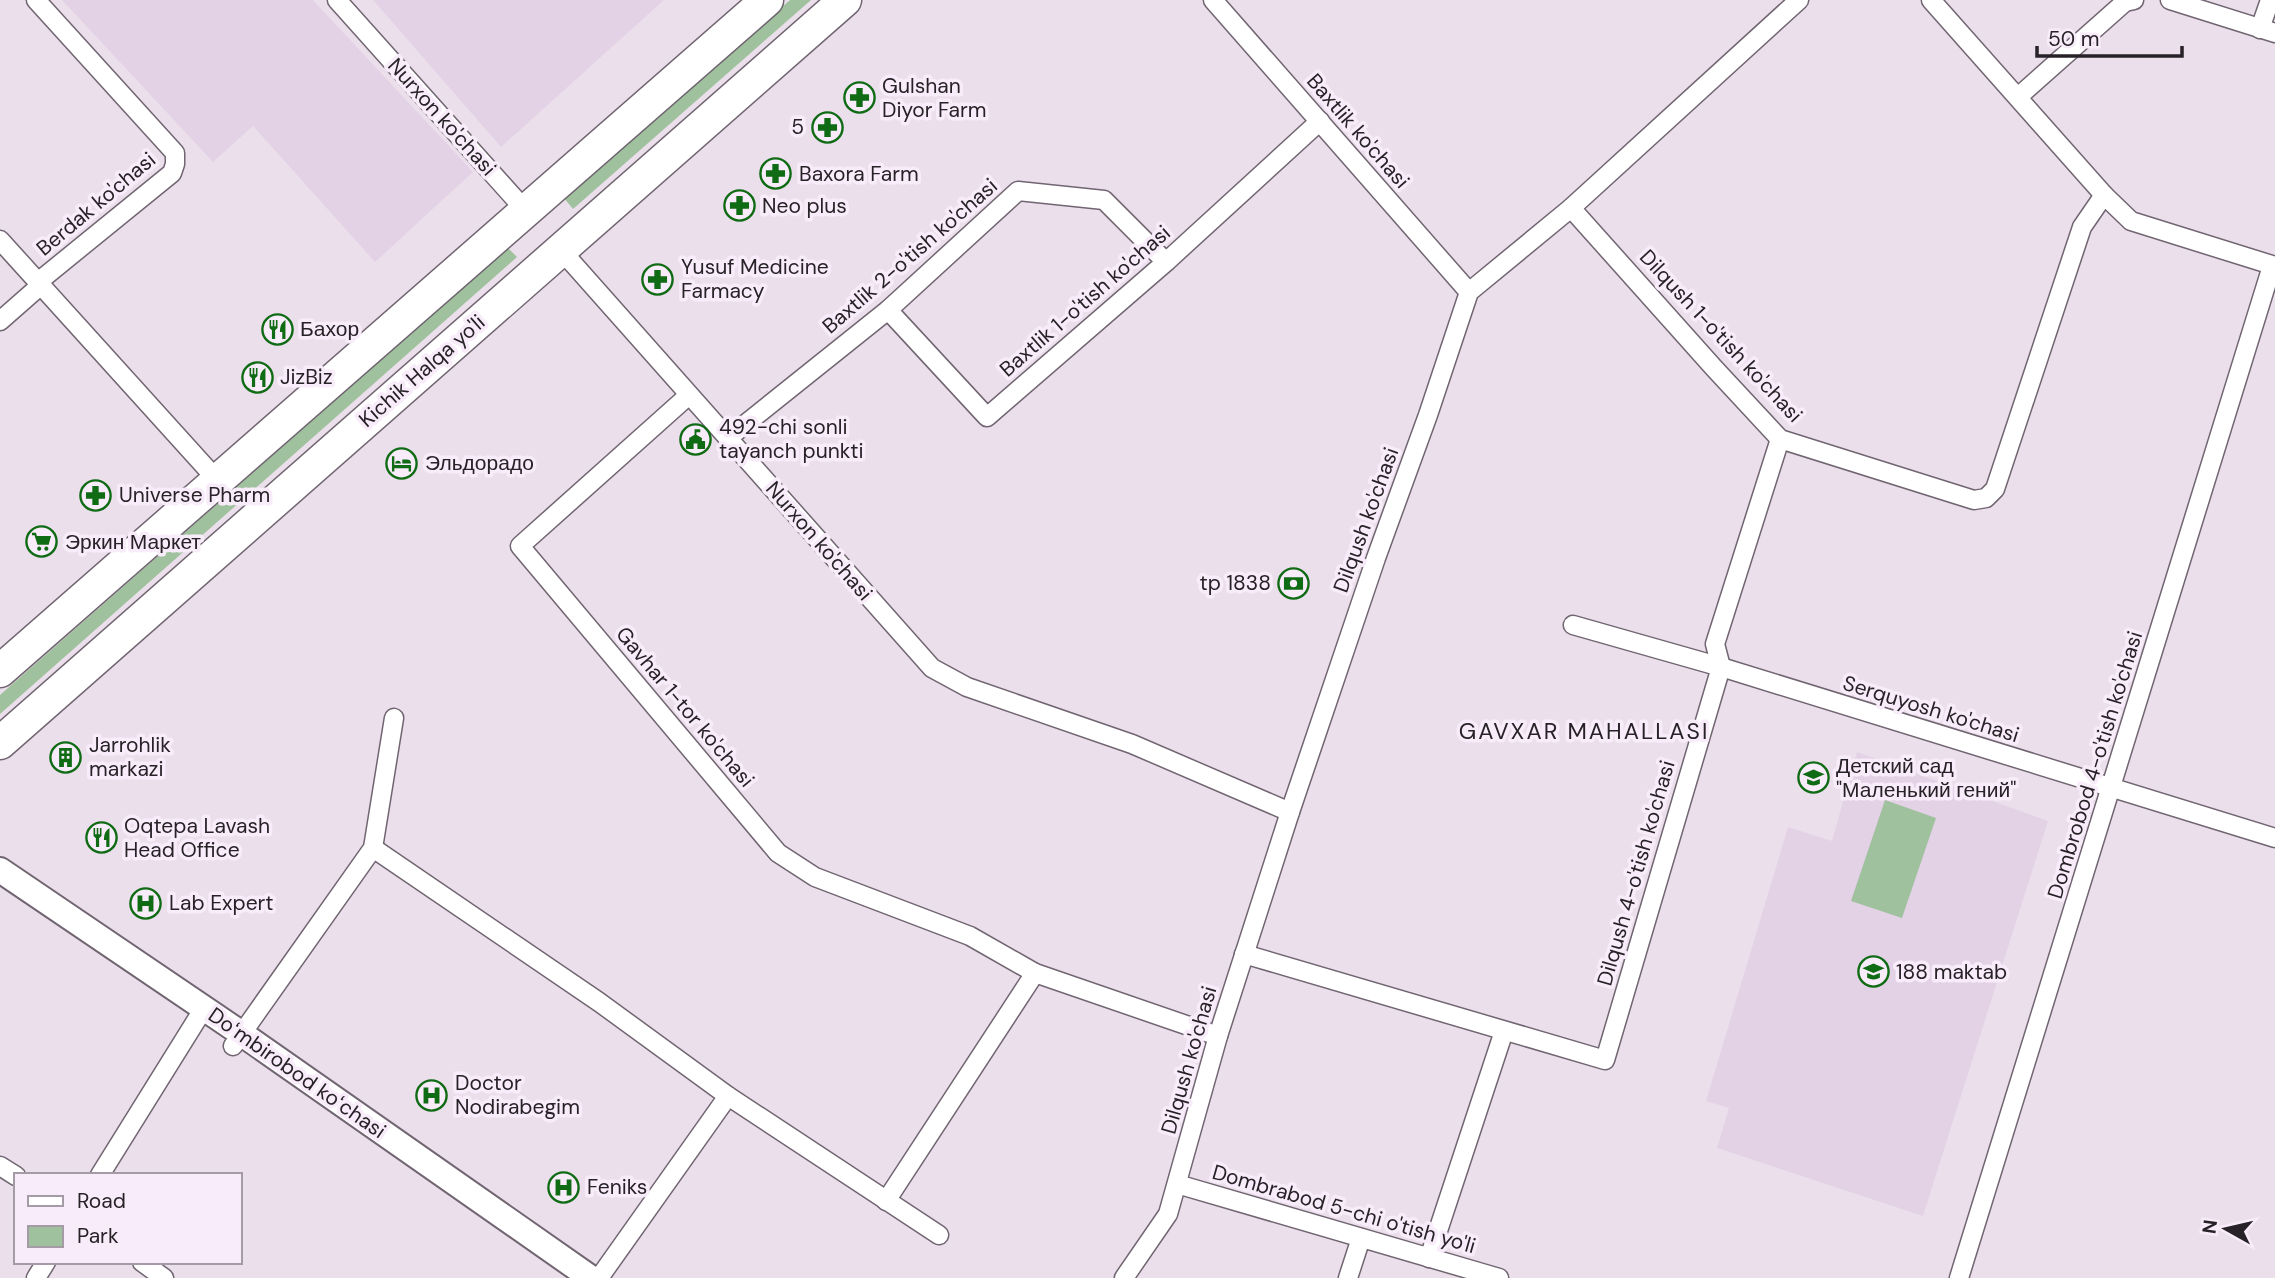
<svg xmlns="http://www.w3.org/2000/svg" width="2275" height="1278" viewBox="0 0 2275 1278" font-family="'DM Sans',sans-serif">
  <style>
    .built { fill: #e3d2e5 }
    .green { fill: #9fc19d }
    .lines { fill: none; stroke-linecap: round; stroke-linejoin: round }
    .street-casing { stroke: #706571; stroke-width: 21 }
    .secondary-casing { stroke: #706571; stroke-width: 28 }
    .highway-casing { stroke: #706571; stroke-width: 35 }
    .street { stroke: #fff; stroke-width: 18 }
    .secondary { stroke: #fff; stroke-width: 24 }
    .highway { stroke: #fff; stroke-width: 32 }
    .labels { text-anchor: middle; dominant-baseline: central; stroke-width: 7; stroke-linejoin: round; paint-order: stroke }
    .poi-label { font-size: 21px; fill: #272227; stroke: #f9ecfa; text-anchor: start }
    .street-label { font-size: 21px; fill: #272227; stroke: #f9ecfa }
    .neighbourhood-label { font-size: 23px; letter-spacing: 2px; fill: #272227; stroke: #f9ecfa }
  </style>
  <rect width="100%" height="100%" fill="#ecdfec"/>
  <g class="built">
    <polygon points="62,0 313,0 473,172 375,262 253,126 213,162"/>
    <polygon points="373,0 664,0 501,147"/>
    <polygon points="1857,752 2048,821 1923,1216 1717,1148 1729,1108 1706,1101 1788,827 1832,841"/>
  </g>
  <g class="green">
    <polygon points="790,0 811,0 573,209 564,198"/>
    <polygon points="508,248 517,257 0,714 0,695"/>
    <polygon points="1885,800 1936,818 1902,918 1851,901"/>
  </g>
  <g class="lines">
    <defs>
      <g id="street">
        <polyline points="36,0 175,153 175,164 172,173 38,282"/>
        <polyline points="337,0 526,211"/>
        <polyline points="1213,0 1469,292"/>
        <polyline points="1931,0 2104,195 2131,221 2275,266"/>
        <polyline points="2170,0 2275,33"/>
        <polyline points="2260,29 2270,0"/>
        <polyline points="2018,97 2125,2 2134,0"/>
        <polyline points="1571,208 1714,368 1780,439 1974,500 1986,498 1995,489 2082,227 2104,195"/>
        <polyline points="0,240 218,481"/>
        <polyline points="561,250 932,668 967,687 1132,744 1290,812"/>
        <polyline points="888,310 987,417 1166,262 1320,121"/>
        <polyline points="0,321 41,285"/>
        <polyline points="689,395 520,546 778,853 815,877 970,936 1035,973 1218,1036"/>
        <polyline points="728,438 888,310 1018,191 1104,200 1166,262"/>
        <polyline points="1573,625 1721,667 2275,838"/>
        <polyline points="373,848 599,1002 728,1096 939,1235"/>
        <polyline points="1244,954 1605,1060 1721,667 1715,644 1780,439"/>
        <polyline points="233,1046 373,848 394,718"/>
        <polyline points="0,1166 16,1176"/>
        <polyline points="100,1175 204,1008"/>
        <polyline points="1177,1184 1499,1278"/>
        <polyline points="886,1201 1035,973"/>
        <polyline points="1429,1258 1504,1031"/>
        <polyline points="142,1262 164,1278"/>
        <polyline points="36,1278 46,1262"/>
        <polyline points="599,1278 728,1096"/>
        <polyline points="1124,1278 1168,1214 1218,1036 1290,812 1376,558 1428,415 1469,292 1571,208 1799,0"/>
        <polyline points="1348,1278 1361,1238"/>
        <polyline points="1959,1278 2272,266"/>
      </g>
      <polyline id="secondary" points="0,870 242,1034 591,1278"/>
      <g id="highway">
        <polyline points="0,671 767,0"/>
        <polyline points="0,743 845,0"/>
      </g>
    </defs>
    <use href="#street" class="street-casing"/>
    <use href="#secondary" class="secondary-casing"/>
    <use href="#highway" class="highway-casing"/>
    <use href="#street" class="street"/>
    <use href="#secondary" class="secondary"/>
    <use href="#highway" class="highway"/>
  </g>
  <defs>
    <symbol id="pharmacy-ring" viewBox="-11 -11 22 22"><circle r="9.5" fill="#f9ecfa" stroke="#106b15" stroke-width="1.5"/><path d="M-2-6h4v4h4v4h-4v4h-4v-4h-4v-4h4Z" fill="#106b15"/></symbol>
    <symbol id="restaurant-ring" viewBox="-11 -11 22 22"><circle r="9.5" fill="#f9ecfa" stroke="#106b15" stroke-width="1.5"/><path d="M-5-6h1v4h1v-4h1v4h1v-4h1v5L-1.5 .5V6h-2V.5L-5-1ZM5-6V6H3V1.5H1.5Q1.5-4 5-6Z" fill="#106b15"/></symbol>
    <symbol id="civic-ring" viewBox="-11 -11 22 22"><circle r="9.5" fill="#f9ecfa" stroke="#106b15" stroke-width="1.5"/><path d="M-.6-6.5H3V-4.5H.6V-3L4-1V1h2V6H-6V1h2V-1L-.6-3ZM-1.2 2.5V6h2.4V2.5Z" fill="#106b15"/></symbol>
    <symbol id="hotel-ring" viewBox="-11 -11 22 22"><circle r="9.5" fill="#f9ecfa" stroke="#106b15" stroke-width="1.5"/><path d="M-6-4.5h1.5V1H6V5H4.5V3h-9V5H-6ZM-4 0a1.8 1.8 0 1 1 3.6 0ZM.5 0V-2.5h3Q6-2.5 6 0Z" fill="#106b15"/></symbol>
    <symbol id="supermarket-ring" viewBox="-11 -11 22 22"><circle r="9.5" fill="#f9ecfa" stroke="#106b15" stroke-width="1.5"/><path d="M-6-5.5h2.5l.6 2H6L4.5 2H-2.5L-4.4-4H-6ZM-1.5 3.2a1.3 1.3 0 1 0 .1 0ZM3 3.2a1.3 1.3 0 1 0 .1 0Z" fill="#106b15"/></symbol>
    <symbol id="bank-ring" viewBox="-11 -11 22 22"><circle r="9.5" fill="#f9ecfa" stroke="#106b15" stroke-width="1.5"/><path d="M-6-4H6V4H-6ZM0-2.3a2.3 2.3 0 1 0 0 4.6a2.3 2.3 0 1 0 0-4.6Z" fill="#106b15"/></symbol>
    <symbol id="building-ring" viewBox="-11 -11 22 22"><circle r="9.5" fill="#f9ecfa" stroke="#106b15" stroke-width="1.5"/><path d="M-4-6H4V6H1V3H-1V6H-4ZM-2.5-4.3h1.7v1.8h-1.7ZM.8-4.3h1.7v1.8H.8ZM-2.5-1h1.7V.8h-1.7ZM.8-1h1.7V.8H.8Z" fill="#106b15"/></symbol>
    <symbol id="school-ring" viewBox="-11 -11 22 22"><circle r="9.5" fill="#f9ecfa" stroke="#106b15" stroke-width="1.5"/><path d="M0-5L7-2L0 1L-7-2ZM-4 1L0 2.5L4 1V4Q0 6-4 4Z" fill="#106b15"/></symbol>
    <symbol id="hospital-ring" viewBox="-11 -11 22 22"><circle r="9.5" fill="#f9ecfa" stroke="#106b15" stroke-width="1.5"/><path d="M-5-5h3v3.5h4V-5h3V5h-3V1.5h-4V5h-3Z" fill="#106b15"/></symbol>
  </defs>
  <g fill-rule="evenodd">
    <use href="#pharmacy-ring" x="842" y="80" width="35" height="35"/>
    <use href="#pharmacy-ring" x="810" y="110" width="35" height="35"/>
    <use href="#pharmacy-ring" x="758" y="156" width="35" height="35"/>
    <use href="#pharmacy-ring" x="722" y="188" width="35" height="35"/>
    <use href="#pharmacy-ring" x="640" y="262" width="35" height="35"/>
    <use href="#restaurant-ring" x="260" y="312" width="35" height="35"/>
    <use href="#restaurant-ring" x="240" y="360" width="35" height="35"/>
    <use href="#civic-ring" x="678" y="422" width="35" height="35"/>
    <use href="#hotel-ring" x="384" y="446" width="35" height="35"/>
    <use href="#pharmacy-ring" x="78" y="478" width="35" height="35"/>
    <use href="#supermarket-ring" x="24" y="524" width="35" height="35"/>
    <use href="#bank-ring" x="1276" y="566" width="35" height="35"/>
    <use href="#building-ring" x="48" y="740" width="35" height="35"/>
    <use href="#school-ring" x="1796" y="760" width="35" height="35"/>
    <use href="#restaurant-ring" x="84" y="820" width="35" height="35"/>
    <use href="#hospital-ring" x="128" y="886" width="35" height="35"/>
    <use href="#school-ring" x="1856" y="954" width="35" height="35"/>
    <use href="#hospital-ring" x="414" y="1078" width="35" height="35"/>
    <use href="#hospital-ring" x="546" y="1170" width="35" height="35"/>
  </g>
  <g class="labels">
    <g class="poi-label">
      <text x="882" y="86">Gulshan<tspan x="882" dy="24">Diyor Farm</tspan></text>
      <text x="804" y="127" text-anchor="end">5</text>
      <text x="799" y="174">Baxora Farm</text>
      <text x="762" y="206">Neo plus</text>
      <text x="681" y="267">Yusuf Medicine<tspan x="681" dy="24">Farmacy</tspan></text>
      <text x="300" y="329">Бахор</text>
      <text x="280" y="377">JizBiz</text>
      <text x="719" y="427">492-chi sonli<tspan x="719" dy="24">tayanch punkti</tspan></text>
      <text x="425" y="463">Эльдорадо</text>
      <text x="119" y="495">Universe Pharm</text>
      <text x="65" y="542">Эркин Маркет</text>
      <text x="1271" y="583" text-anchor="end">tp 1838</text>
      <text x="89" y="745">Jarrohlik<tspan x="89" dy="24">markazi</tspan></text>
      <text x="1836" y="766">Детский сад<tspan x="1836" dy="24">"Маленький гений"</tspan></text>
      <text x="124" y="826">Oqtepa Lavash<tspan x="124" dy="24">Head Office</tspan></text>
      <text x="169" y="903">Lab Expert</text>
      <text x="1896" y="972">188 maktab</text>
      <text x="455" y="1083">Doctor<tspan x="455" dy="24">Nodirabegim</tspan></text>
      <text x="587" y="1187">Feniks</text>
    </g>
    <g class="street-label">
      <text transform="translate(442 117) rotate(48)">Nurxon ko'chasi</text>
      <text transform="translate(1358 131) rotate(49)">Baxtlik ko'chasi</text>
      <text transform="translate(96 204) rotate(-40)">Berdak ko'chasi</text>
      <text transform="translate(910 256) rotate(-41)">Baxtlik 2-o'tish ko'chasi</text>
      <text transform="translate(1085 301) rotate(-41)">Baxtlik 1-o'tish ko'chasi</text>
      <text transform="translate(1721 336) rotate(47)">Dilqush 1-o'tish ko'chasi</text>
      <text transform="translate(422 371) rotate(-41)">Kichik Halqa yo'li</text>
      <text transform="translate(1366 520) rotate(-70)">Dilqush ko'chasi</text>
      <text transform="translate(819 541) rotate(49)">Nurxon ko'chasi</text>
      <text transform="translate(685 707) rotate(50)">Gavhar 1-tor ko'chasi</text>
      <text transform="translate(1931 709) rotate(17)">Serquyosh ko'chasi</text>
      <text transform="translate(2095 765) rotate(-73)">Dombrobod 4-o'tish ko'chasi</text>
      <text transform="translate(1636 873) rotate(-74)">Dilqush 4-o'tish ko'chasi</text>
      <text transform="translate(1189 1060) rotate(-74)">Dilqush ko'chasi</text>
      <text transform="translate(297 1073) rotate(35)">Doʻmbirobod koʻchasi</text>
      <text transform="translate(1344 1209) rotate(16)">Dombrabod 5-chi o'tish yo'li</text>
    </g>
    <g class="neighbourhood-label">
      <text x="1584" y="731">GAVXAR MAHALLASI</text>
    </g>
  </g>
  <rect x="14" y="1173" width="228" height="91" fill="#f9ecfa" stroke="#a59ba6" stroke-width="2"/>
  <rect x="28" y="1196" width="35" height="10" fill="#ffffff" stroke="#a59ba6" stroke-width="2"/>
  <text x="77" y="1208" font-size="21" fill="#272227">Road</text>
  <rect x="28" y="1226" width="35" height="21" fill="#9fc19d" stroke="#a59ba6" stroke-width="2"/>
  <text x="77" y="1243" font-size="21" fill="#272227">Park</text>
  <g transform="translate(2226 1229) rotate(278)" stroke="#f9ecfa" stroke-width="5" paint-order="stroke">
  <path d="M0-5L12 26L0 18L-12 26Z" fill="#272227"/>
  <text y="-10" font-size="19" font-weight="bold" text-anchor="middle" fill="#272227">N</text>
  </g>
  <path d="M2037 46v10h145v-10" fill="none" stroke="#272227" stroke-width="3.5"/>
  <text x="2048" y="46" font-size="21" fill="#272227" stroke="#f9ecfa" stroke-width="5" paint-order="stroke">50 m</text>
</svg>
